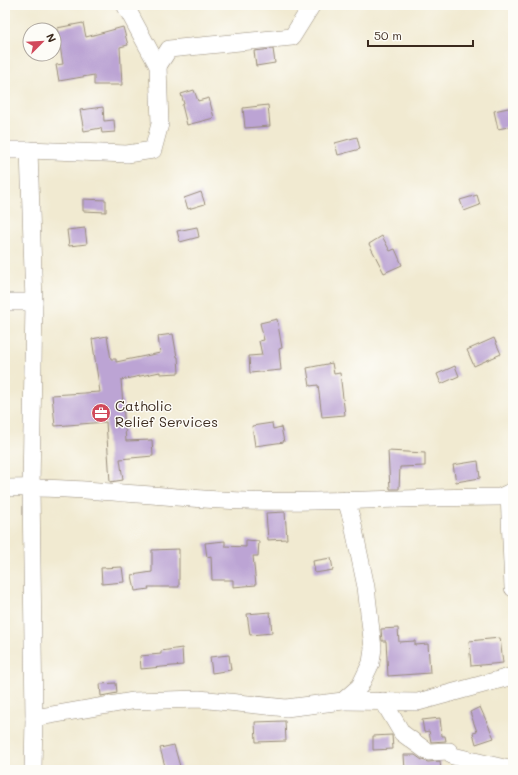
<svg xmlns="http://www.w3.org/2000/svg" width="518" height="775" viewBox="0 0 518 775" font-family="Mali,sans-serif">
  <style>
    .building { fill: #bca4d4 }
    .lines { fill: none; stroke-linecap: round; stroke-linejoin: round }
    .street-casing { stroke: #968a78; stroke-width: 18 }
    .street { stroke: #fff; stroke-width: 17 }
    .labels { text-anchor: middle; dominant-baseline: central; stroke-width: 3; stroke-linejoin: round; paint-order: stroke }
    .poi-label { font-size: 14px; fill: #3b2a1e; stroke: #fdfcf7; text-anchor: start }
  </style>
  <rect width="100%" height="100%" fill="#fdfcf7"/>
  <filter id="ink" filterUnits="userSpaceOnUse"><feTurbulence type="fractalNoise" baseFrequency=".025" numOctaves="2"/><feDisplacementMap in="SourceGraphic" scale="8" xChannelSelector="R" yChannelSelector="G"/><feConvolveMatrix kernelMatrix="1 2 1 2 8 2 1 2 1" color-interpolation-filters="sRGB"/></filter>
  <filter id="wash" filterUnits="userSpaceOnUse"><feTurbulence type="fractalNoise" baseFrequency=".012" numOctaves="4" result="noise"/><feDisplacementMap in="SourceGraphic" scale="16" xChannelSelector="R" yChannelSelector="G"/><feGaussianBlur stdDeviation="0.9" result="paint"/><feColorMatrix in="noise" values="0 0 0 0 0 0 0 0 0 0 0 0 0 0 0 0 0 1.4 0 .05"/><feComposite in="paint" operator="in"/></filter>
  <g filter="url(#wash)">
    <rect width="100%" height="100%" fill="#f1ead1"/>
    <g id="blocks">
      <g class="building">
        <polygon points="83,23 86,37 123,27 128,45 120,47 122,85 94,85 94,75 59,81 56,65 63,64 57,28"/>
        <polygon points="273,49 275,63 256,66 254,51"/>
        <polygon points="194,90 198,101 209,98 214,118 187,125 182,105 184,104 181,94"/>
        <polygon points="268,105 270,126 245,128 243,108"/>
        <polygon points="103,107 104,121 114,120 115,132 102,133 101,128 84,131 80,110"/>
        <polygon points="513,107 513,126 498,129 494,111"/>
        <polygon points="357,137 360,149 338,155 335,143"/>
        <polygon points="201,192 205,204 188,209 184,198"/>
        <polygon points="477,195 480,205 464,211 460,200"/>
        <polygon points="83,199 106,200 106,212 83,211"/>
        <polygon points="197,227 199,237 180,242 177,231"/>
        <polygon points="85,228 87,244 69,246 67,230"/>
        <polygon points="382,236 390,251 395,249 402,265 384,273 369,244"/>
        <polygon points="277,319 282,348 279,349 281,370 250,373 249,356 262,355 259,341 264,340 260,323"/>
        <polygon points="173,334 177,357 178,357 179,373 160,374 160,372 121,380 126,441 152,440 153,456 120,459 123,480 110,482 106,422 55,426 52,395 100,392 92,339 107,336 111,359 116,359 116,362 160,353 158,336"/>
        <polygon points="494,338 501,354 474,366 467,350"/>
        <polygon points="332,363 334,374 340,373 345,415 322,417 318,385 310,386 307,368"/>
        <polygon points="455,366 459,376 441,384 437,374"/>
        <polygon points="272,423 273,429 281,427 284,442 255,446 252,426"/>
        <polygon points="388,451 425,453 425,466 400,467 399,489 390,489"/>
        <polygon points="478,461 480,478 456,482 453,465"/>
        <polygon points="285,512 287,539 268,540 266,513"/>
        <polygon points="246,540 259,541 258,556 253,556 256,585 233,587 233,580 212,580 211,556 207,557 205,543 225,541 225,546 246,547"/>
        <polygon points="179,549 179,587 148,587 149,589 135,591 132,575 152,572 152,550"/>
        <polygon points="331,558 333,570 315,573 313,561"/>
        <polygon points="122,567 124,582 102,584 101,568"/>
        <polygon points="270,612 272,633 250,635 247,614"/>
        <polygon points="398,628 399,642 415,641 415,645 428,644 430,673 388,676 386,641 382,641 381,629"/>
        <polygon points="500,638 503,663 471,666 469,641"/>
        <polygon points="182,648 183,665 141,669 140,656 161,654 161,651"/>
        <polygon points="229,655 231,670 212,673 210,657"/>
        <polygon points="116,683 117,693 101,696 100,684"/>
        <polygon points="480,707 494,738 476,744 473,733 477,732 470,712"/>
        <polygon points="440,718 442,736 445,736 446,741 431,742 429,731 424,732 422,720"/>
        <polygon points="285,721 286,741 256,742 255,722"/>
        <polygon points="392,735 393,749 373,750 373,736"/>
        <polygon points="174,745 181,770 166,770 160,748"/>
        <polygon points="404,755 415,755 422,760 428,762 440,761 441,770 405,770"/>
      </g>
    </g>
  </g>
  <g filter="url(#ink)">
    <use href="#blocks" fill-opacity="0" stroke="#968a78" stroke-width="1"/>
    <g class="lines">
      <defs>
        <g id="street">
          <polyline points="158,66 169,49 292,37 312,5"/>
          <polyline points="5,150 29,150 127,154 153,150 160,124 158,66 125,5"/>
          <polyline points="29,150 34,302 31,487 34,718 33,770"/>
          <polyline points="5,302 34,302"/>
          <path d="M 5,488 C 86,486 166,499 246,501 C 331,503 416,497 500,497 L 513,491"/>
          <polyline points="509,493 513,588"/>
          <polyline points="343,701 418,702 513,676"/>
          <polyline points="383,701 402,733 428,752 449,751 453,756 513,770"/>
          <polyline points="34,718 132,701 199,699 286,708 343,701 360,686 371,663 373,648 366,587 352,520 346,500"/>
        </g>
      </defs>
      <use href="#street" class="street-casing"/>
      <use href="#street" class="street"/>
    </g>
  </g>
  <defs>
    <symbol id="office-disc" viewBox="-11 -11 22 22"><circle r="9.5" fill="#d1495b" stroke="#fdfcf7"/><path d="M-6-3h4V-5.5h4V-3h4V5H-6ZM-1-4.5V-3h2v-1.5ZM-6 0V1H6V0Z" fill="#fff"/></symbol>
  </defs>
  <g fill-rule="evenodd">
    <use href="#office-disc" x="90" y="402" width="22" height="22"/>
  </g>
  <g class="labels">
    <g class="poi-label">
      <text x="115" y="405">Catholic<tspan x="115" dy="16">Relief Services</tspan></text>
    </g>
  </g>
  <rect width="518" height="775" fill="none" stroke="#fdfcf7" stroke-width="20"/>
  <g transform="translate(42 42) rotate(66)"><circle r="19" fill="#fdfcf7" stroke="#afa8a0"/>
  <path d="M0-3L7 15L0 10L-7 15Z" fill="#d1495b"/>
  <text y="-6" font-size="11" font-weight="bold" text-anchor="middle" fill="#3b2a1e">N</text>
  </g>
  <path d="M368 40v6h105v-6" fill="none" stroke="#3b2a1e" stroke-width="2"/>
  <text x="374" y="40" font-size="12" fill="#3b2a1e" stroke="#fdfcf7" stroke-width="3" paint-order="stroke">50 m</text>
</svg>
